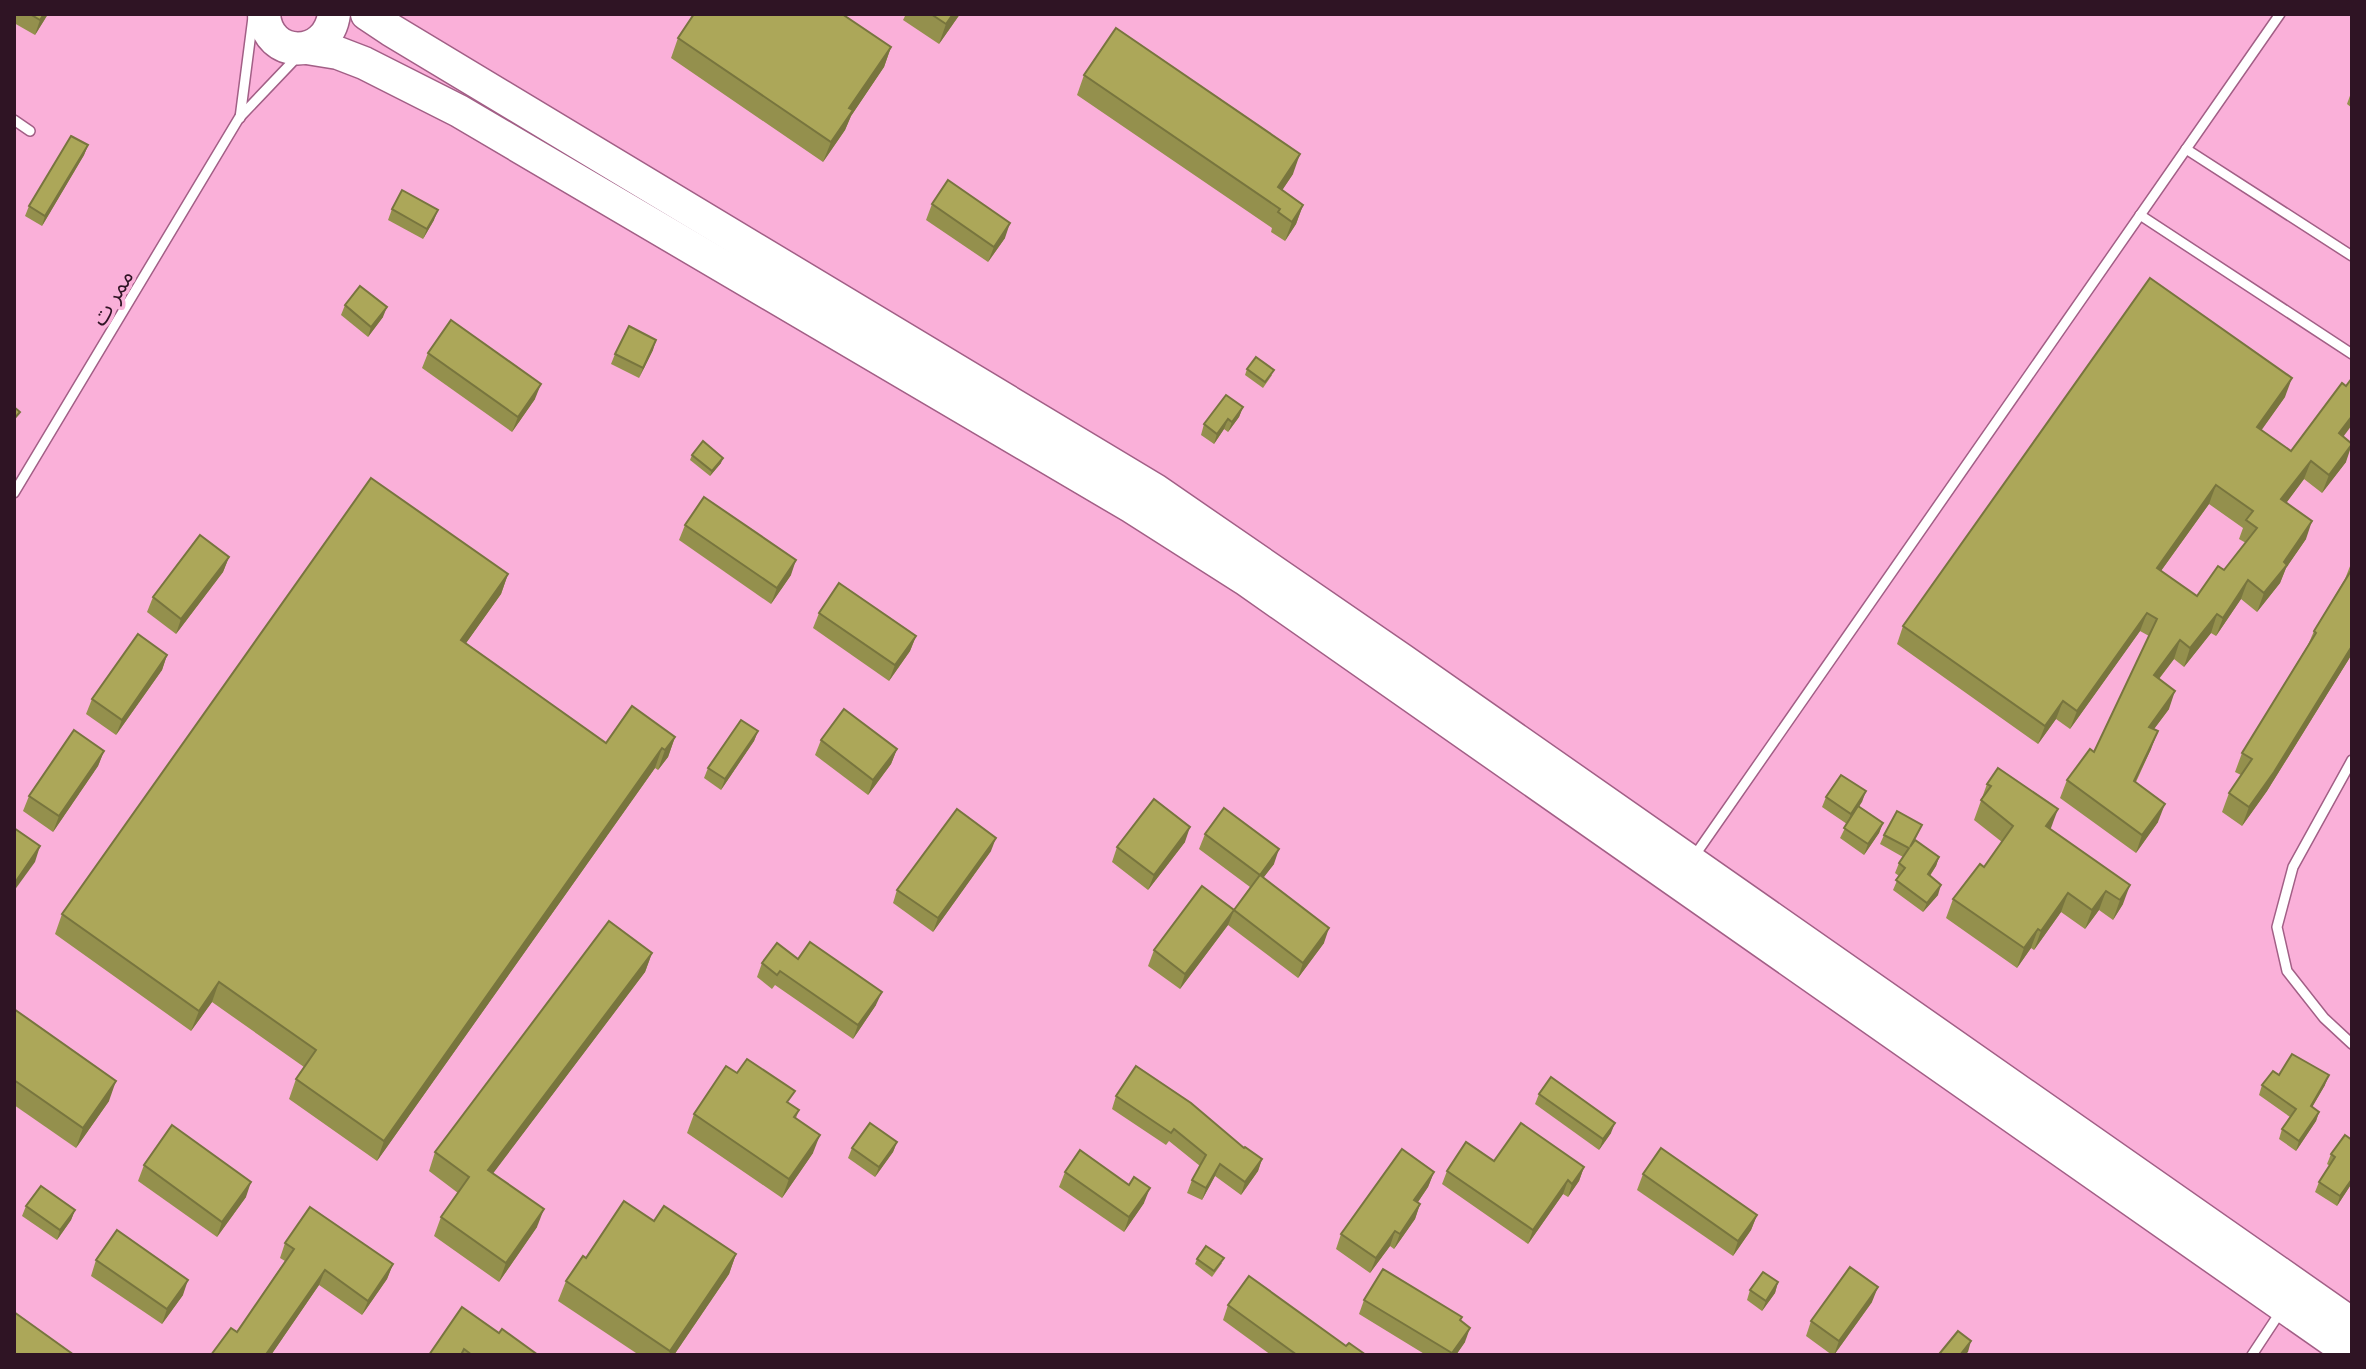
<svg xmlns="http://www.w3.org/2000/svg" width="2366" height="1369" viewBox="0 0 2366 1369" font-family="'Noto Sans','Noto Sans Arabic',sans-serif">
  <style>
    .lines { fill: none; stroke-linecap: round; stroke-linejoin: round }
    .lane-casing { stroke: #a25f86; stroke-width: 12 }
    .highway-casing { stroke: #a25f86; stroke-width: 35 }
    .lane { stroke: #fff; stroke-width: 9 }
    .highway { stroke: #fff; stroke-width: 32 }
    .wall { fill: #94904d; fill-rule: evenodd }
    .shaded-wall { fill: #78753e }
    .building { fill: #aca759; stroke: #78753e; stroke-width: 2; fill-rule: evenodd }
    .labels { text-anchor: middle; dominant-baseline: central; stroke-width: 7; stroke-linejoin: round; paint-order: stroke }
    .street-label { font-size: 22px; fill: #2f1424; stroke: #fab0d9 }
  </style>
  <rect width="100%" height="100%" fill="#fab0d9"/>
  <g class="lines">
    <defs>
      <g id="lane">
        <polyline points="240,118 253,17"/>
        <polyline points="14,120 30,131"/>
        <polyline points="2186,149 2352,256"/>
        <polyline points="2140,215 2352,354"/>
        <polyline points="14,493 239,118 299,55"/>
        <polyline points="2352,760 2293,867 2277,927 2287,971 2324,1018 2352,1044"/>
        <polyline points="1693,858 2280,14"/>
        <polyline points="2252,1355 2281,1311"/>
      </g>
      <g id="highway">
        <path d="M 264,14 C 267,60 328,60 334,14"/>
        <polyline points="367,14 391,30 1155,490 1402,660 2352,1324"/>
        <polyline points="307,48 338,53 364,63 459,111 1132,507 1245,579 2352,1354"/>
      </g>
    </defs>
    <use href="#lane" class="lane-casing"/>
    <use href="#highway" class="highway-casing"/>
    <use href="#lane" class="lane"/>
    <use href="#highway" class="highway"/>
  </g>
  <g class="wall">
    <polygon points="14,14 48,14 35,35 14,23"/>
    <polygon points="906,14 960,14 939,44 903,20"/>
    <polygon points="678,38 891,47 884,67 851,116 845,130 823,162 671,58"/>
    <polygon points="1084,75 1293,174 1282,190 1303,205 1296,224 1285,241 1271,232 1272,228 1077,95"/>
    <polygon points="2352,90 2352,108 2347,104"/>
    <polygon points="88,145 84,155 42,226 25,216 29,206"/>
    <polygon points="932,204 1005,238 988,262 926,220"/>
    <polygon points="392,209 434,220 423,239 388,220"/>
    <polygon points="345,305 383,317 368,337 341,315"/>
    <polygon points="653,350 639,378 611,364 615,354"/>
    <polygon points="428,353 535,399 512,432 422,368"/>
    <polygon points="1247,369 1272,375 1263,388 1245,375"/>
    <path d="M 2346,386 L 2343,437 L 2346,462 L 2322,493 L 2304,479 L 2286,503 L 2306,539 L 2286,568 L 2280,583 L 2257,612 L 2241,599 L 2216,636 L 2211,633 L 2184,667 L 2174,659 L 2159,679 L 2169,709 L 2154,729 L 2151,749 L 2136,782 L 2158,822 L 2136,853 L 2060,798 L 2067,780 L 2094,752 L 2149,636 L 2140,631 L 2070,729 L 2056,719 L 2038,744 L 1897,644 L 1903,626 L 2285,397 L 2261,430 L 2291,451 ZM 2209,504 L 2243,528 L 2239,539 L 2246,543 L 2224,570 L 2197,596 L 2161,571 Z"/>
    <polygon points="1243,407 1239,417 1228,432 1224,429 1214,444 1201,435 1204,424"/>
    <polygon points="692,455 721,463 710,476 690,460"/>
    <polygon points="685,525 791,575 771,604 679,540"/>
    <polygon points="229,557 223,572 176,634 147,612 153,597"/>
    <polygon points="2352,561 2352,654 2267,791 2242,826 2222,812 2229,793 2241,775 2235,772 2242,753 2308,645 2314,631 2345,579"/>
    <polygon points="508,574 501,594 466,643 606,743 675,737 668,757 658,770 655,768 377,1161 289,1099 296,1079 304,1067 212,1002 191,1031 55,934 62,914"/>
    <polygon points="819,613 916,636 910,651 889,681 813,628"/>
    <polygon points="167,655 162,670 116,735 86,714 92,699"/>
    <polygon points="758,731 754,741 721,790 704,778 708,768"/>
    <polygon points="821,740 897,749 891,764 868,795 815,755"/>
    <polygon points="104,751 98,766 53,832 23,811 29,796"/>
    <polygon points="1987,784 2050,829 2123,904 2113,920 2099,910 2085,929 2061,912 2034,950 2031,948 2017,968 1946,918 1953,899 1984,867 2002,842 1974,820"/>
    <polygon points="1866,791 1859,807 1883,823 1879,833 1864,855 1840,838 1847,824 1822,807 1826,797"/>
    <polygon points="1922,825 1915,840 1939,857 1936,866 1930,876 1938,895 1923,912 1893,890 1899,876 1895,873 1899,863 1903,857 1880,844 1884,835"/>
    <polygon points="1205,834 1274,864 1263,878 1324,943 1298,978 1228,925 1180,989 1148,966 1154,950 1234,910 1250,887 1199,849"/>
    <polygon points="1185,842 1148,890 1112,862 1117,847"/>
    <polygon points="991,851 933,932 893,903 897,890"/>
    <polygon points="652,953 645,972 493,1173 537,1227 499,1282 434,1236 441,1217 458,1193 429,1171 435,1152"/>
    <polygon points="798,959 876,1005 853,1039 775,985 772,989 757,977 762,963"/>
    <polygon points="14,1009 109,1101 76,1148 14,1105"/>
    <polygon points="2279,1075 2325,1085 2312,1107 2319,1112 2316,1121 2296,1151 2279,1139 2282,1129 2290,1117 2259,1095 2262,1085"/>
    <polygon points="1539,1094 1611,1133 1599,1150 1535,1104"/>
    <polygon points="1116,1096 1244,1148 1262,1159 1258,1171 1241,1195 1215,1176 1202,1200 1187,1193 1192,1180 1200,1166 1169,1141 1166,1145 1112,1109"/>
    <polygon points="790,1104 799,1110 796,1118 813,1153 782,1198 687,1133 694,1114"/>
    <polygon points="2345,1135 2352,1183 2337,1206 2315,1192 2319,1182 2330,1166 2327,1164 2331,1154"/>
    <polygon points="897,1142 893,1152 875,1177 848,1158 852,1148"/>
    <polygon points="1494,1161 1584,1167 1579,1181 1568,1197 1563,1194 1528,1244 1442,1184 1447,1171"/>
    <polygon points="144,1165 246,1197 217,1237 138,1181"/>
    <polygon points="1065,1172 1129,1185 1144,1203 1124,1232 1059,1187"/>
    <polygon points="1434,1172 1428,1187 1418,1202 1420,1204 1415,1219 1394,1249 1390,1246 1370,1273 1336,1249 1341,1234"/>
    <polygon points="1643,1174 1757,1215 1751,1230 1733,1256 1637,1190"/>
    <polygon points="26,1206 75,1210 71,1220 57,1240 22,1216"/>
    <polygon points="654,1221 736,1254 729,1274 674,1355 639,1355 558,1301 566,1281 586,1258"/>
    <polygon points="285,1243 393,1264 387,1279 362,1315 319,1285 271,1355 237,1332 285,1261 280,1258"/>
    <polygon points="1197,1259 1222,1263 1212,1277 1195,1264"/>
    <polygon points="96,1260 183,1295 162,1324 91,1276"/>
    <polygon points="1778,1282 1775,1293 1762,1311 1747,1300 1750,1290"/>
    <polygon points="1364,1300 1462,1317 1460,1321 1465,1342 1456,1355 1426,1355 1359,1314"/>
    <polygon points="1872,1302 1834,1355 1832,1355 1806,1336 1811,1321"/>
    <polygon points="1228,1305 1346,1346 1366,1355 1271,1355 1223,1320"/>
    <polygon points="499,1333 538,1355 429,1355"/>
  </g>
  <g class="shaded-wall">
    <polygon points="44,14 48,14 35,35 40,20"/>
    <polygon points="953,14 960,14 939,44 946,24"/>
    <polygon points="891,47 884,67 851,116 845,130 823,162 831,142 849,108"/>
    <polygon points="88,145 84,155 42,226 45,216"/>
    <polygon points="1300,154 1293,174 1273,204 1278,187"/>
    <polygon points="1303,205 1296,224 1285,241 1292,222"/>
    <polygon points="438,210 434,220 423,239 427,229"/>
    <polygon points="1010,223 1005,238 988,262 994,247"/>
    <polygon points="387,307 383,317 368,337 371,327"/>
    <polygon points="656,340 653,350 639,378 643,368"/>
    <polygon points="2292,378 2285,397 2251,445 2257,427"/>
    <polygon points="541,384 535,399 512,432 518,417"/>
    <polygon points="1243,407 1239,417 1228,432 1232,422"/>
    <polygon points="2352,416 2352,425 2332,452 2339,433"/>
    <polygon points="1228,419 1224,429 1214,444 1217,434"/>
    <polygon points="2352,444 2346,462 2322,493 2329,475"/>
    <polygon points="723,458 721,463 710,476 712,471"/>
    <polygon points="2311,461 2304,479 2275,518 2281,499"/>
    <polygon points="2216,485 2209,504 2150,586 2157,568"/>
    <polygon points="2312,521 2306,539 2286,568 2280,583 2257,612 2264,593 2284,562"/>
    <polygon points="229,557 223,572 176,634 181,619"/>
    <polygon points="796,560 791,575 771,604 777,588"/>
    <polygon points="508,574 501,594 454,660 461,640"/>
    <polygon points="2248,580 2241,599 2216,636 2223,618"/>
    <polygon points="2147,613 2140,631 2070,729 2077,711"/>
    <polygon points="2217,614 2211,633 2184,667 2190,648"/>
    <polygon points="916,636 910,651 889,681 895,665"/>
    <polygon points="2180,640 2174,659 2147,694 2154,675"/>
    <polygon points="2352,646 2352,654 2267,791 2242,826 2249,807"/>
    <polygon points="167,655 162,670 116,735 122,720"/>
    <polygon points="2175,691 2169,709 2142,745 2149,727"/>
    <polygon points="2063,701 2056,719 2038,744 2045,726"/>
    <polygon points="758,731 754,741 721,790 725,779"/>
    <polygon points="2158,731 2151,749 2127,799 2134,781"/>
    <polygon points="675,737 668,757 658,770 665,750"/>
    <polygon points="662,748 655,768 377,1161 384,1141"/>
    <polygon points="897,749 891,764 868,795 873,780"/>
    <polygon points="104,751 98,766 53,832 59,816"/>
    <polygon points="1866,791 1862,802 1847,824 1851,814"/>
    <polygon points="2165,804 2158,822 2136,853 2142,835"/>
    <polygon points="2058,809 2051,828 2039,845 2046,826"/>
    <polygon points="1883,823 1879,833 1864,855 1868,844"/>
    <polygon points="1190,827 1185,842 1148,890 1154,875"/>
    <polygon points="996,838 991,851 933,932 938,918"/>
    <polygon points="40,846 35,862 14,891 14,884"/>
    <polygon points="1279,849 1274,864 1254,890 1260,875"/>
    <polygon points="1939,857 1936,866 1924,884 1928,874"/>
    <polygon points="1941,885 1938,895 1923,912 1927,903"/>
    <polygon points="2130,885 2123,904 2113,920 2120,900"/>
    <polygon points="2106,891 2099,910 2085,929 2092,910"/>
    <polygon points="2068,893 2061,912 2034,950 2041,931"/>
    <polygon points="1234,910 1228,925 1180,989 1185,974"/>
    <polygon points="1329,928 1324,943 1298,978 1303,963"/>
    <polygon points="2038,929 2031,948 2017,968 2024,948"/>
    <polygon points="652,953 645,972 482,1188 488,1170"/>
    <polygon points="219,982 212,1002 191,1031 199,1011"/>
    <polygon points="882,992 876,1005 853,1039 858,1025"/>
    <polygon points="2329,1075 2325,1085 2307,1116 2311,1106"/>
    <polygon points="116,1081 109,1101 76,1148 83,1128"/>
    <polygon points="2319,1112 2316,1121 2296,1151 2299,1141"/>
    <polygon points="1615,1123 1611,1133 1599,1150 1603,1139"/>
    <polygon points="820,1135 813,1153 782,1198 789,1179"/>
    <polygon points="897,1142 893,1152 875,1177 879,1167"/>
    <polygon points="1262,1159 1258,1171 1241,1195 1245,1182"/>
    <polygon points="1220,1164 1215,1176 1202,1200 1206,1188"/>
    <polygon points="1584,1167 1579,1181 1568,1197 1572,1184"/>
    <polygon points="1434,1172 1428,1187 1409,1215 1414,1200"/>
    <polygon points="2352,1179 2352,1183 2337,1206 2340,1196"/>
    <polygon points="1568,1180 1563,1194 1528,1244 1533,1230"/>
    <polygon points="251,1182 246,1197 217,1237 222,1222"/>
    <polygon points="1150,1188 1144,1203 1124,1232 1129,1217"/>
    <polygon points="1420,1204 1415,1219 1394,1249 1400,1234"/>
    <polygon points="544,1209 537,1227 499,1282 506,1263"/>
    <polygon points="75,1210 71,1220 57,1240 60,1230"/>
    <polygon points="1757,1215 1751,1230 1733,1256 1738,1241"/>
    <polygon points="1395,1231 1390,1246 1370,1273 1376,1258"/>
    <polygon points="736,1254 729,1274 674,1355 669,1355 670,1351"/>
    <polygon points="393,1264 387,1279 362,1315 368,1301"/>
    <polygon points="325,1270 319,1285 271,1355 266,1355"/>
    <polygon points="188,1280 183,1295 162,1324 167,1309"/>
    <polygon points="1778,1282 1775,1293 1762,1311 1766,1301"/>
    <polygon points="1878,1287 1872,1302 1834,1355 1839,1341"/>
    <polygon points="1470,1328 1465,1342 1456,1355 1451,1355"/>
    <polygon points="1971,1341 1968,1352 1965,1355 1960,1355"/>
  </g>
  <g class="building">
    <polygon points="30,14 44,14 40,20"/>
    <polygon points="694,14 842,14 891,47 849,108 853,110 831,142 678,38"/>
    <polygon points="931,14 953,14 946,24"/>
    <polygon points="1116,28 1300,154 1278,187 1303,205 1292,222 1278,212 1280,209 1084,75"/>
    <polygon points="71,136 88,145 45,216 29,206"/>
    <polygon points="948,180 1010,223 994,247 932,204"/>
    <polygon points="402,190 438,210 427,229 392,209"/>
    <path d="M 2150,278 L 2292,378 L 2257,427 L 2291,451 L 2342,383 L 2346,386 L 2352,378 L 2352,416 L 2339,433 L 2352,444 L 2329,475 L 2311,461 L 2281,499 L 2312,521 L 2284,562 L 2287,565 L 2264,593 L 2248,580 L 2223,618 L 2217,614 L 2190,648 L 2180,640 L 2154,675 L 2175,691 L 2149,727 L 2158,731 L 2134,781 L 2165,804 L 2142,835 L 2067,780 L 2090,749 L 2094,752 L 2157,619 L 2147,613 L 2077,711 L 2063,701 L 2045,726 L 1903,626 ZM 2216,485 L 2253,511 L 2246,520 L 2257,528 L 2224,570 L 2218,566 L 2197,596 L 2157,568 Z"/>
    <polygon points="360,286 387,307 371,327 345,305"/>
    <polygon points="451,320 541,384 518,417 428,353"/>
    <polygon points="629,326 656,340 643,368 615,354"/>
    <polygon points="1256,357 1274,370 1265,382 1247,369"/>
    <polygon points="1226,395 1243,407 1232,422 1228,419 1217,434 1204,424"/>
    <polygon points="14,407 20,412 14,419"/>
    <polygon points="703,441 723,458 712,471 692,455"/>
    <polygon points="371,478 508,574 461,640 606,743 632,706 675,737 665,750 662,748 384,1141 296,1079 316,1050 219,982 199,1011 62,914"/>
    <polygon points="704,497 796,560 777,588 685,525"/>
    <polygon points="200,535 229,557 181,619 153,597"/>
    <polygon points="2352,569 2352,646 2274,772 2249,807 2229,793 2252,759 2242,753 2316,633 2314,631"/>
    <polygon points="839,583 916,636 895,665 819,613"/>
    <polygon points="138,634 167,655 122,720 92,699"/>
    <polygon points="844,709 897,749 873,780 821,740"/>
    <polygon points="741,720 758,731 725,779 708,768"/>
    <polygon points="74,730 104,751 59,816 29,796"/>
    <polygon points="1998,768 2058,809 2046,826 2130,885 2120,900 2106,891 2092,910 2068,893 2041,931 2038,929 2024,948 1953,899 1980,864 1984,867 2013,826 1981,800 1991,786 1987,784"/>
    <polygon points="1841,775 1866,791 1851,814 1826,797"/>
    <polygon points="1154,799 1190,827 1154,875 1117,847"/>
    <polygon points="1858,806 1883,823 1868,844 1844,828"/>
    <polygon points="1224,808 1279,849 1260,875 1205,834"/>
    <polygon points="957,809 996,838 938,918 897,890"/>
    <polygon points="1897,811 1922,825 1910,847 1915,840 1939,857 1928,874 1941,885 1927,903 1896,880 1905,868 1899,863 1909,848 1884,835"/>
    <polygon points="14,828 40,846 14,884"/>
    <polygon points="1260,875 1329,928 1303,963 1234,910"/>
    <polygon points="1202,886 1234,910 1185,974 1154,950"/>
    <polygon points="609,921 652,953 488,1170 544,1209 506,1263 441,1217 469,1177 435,1152"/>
    <polygon points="810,942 882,992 858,1025 780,971 777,975 762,963 777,943 798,959"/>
    <polygon points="14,1009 116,1081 83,1128 14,1080"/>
    <polygon points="2292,1054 2329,1075 2311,1106 2319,1112 2299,1141 2282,1129 2296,1109 2262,1085 2273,1071 2279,1075"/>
    <polygon points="747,1059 795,1091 787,1102 799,1110 794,1117 820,1135 789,1179 694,1114 726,1066 737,1073"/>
    <polygon points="1136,1066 1191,1103 1244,1148 1245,1147 1262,1159 1245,1182 1220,1164 1206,1188 1192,1180 1206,1155 1174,1129 1171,1133 1116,1096"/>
    <polygon points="1551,1077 1615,1123 1603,1139 1539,1094"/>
    <polygon points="870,1123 897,1142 879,1167 852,1148"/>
    <polygon points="1521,1123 1584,1167 1572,1184 1568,1180 1533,1230 1447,1171 1466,1142 1494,1161"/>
    <polygon points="172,1125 251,1182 222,1222 144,1165"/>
    <polygon points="2345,1135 2352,1140 2352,1179 2340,1196 2319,1182 2335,1157 2331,1154"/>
    <polygon points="1661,1148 1757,1215 1738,1241 1643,1174"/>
    <polygon points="1402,1149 1434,1172 1414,1200 1420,1204 1400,1234 1395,1231 1376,1258 1341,1234"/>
    <polygon points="1080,1150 1129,1185 1134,1177 1150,1188 1129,1217 1065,1172"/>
    <polygon points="41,1186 75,1210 60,1230 26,1206"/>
    <polygon points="624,1201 654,1221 664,1206 736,1254 670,1351 566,1281 583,1256 586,1258"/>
    <polygon points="310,1207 393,1264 368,1301 325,1270 267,1353 270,1355 211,1355 231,1328 237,1332 294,1249 285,1243"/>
    <polygon points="117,1230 188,1280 167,1309 96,1260"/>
    <polygon points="1206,1246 1224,1258 1214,1271 1197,1259"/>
    <polygon points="1850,1267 1878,1287 1839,1341 1811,1321"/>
    <polygon points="1383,1269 1462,1317 1460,1320 1470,1328 1452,1353 1364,1300"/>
    <polygon points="1763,1272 1778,1282 1766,1301 1750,1290"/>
    <polygon points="1249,1276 1346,1346 1349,1343 1366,1355 1297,1355 1228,1305"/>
    <polygon points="462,1307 499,1333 502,1329 538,1355 472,1355 464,1349 461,1355 429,1355"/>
    <polygon points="14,1312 74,1355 14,1355"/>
    <polygon points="1958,1331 1971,1341 1960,1355 1942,1355 1940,1353"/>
  </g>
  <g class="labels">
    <g class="street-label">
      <text transform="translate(111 297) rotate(-59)">ممر ت</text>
    </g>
  </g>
  <rect width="2366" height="1369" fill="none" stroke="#2f1424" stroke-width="32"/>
</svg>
